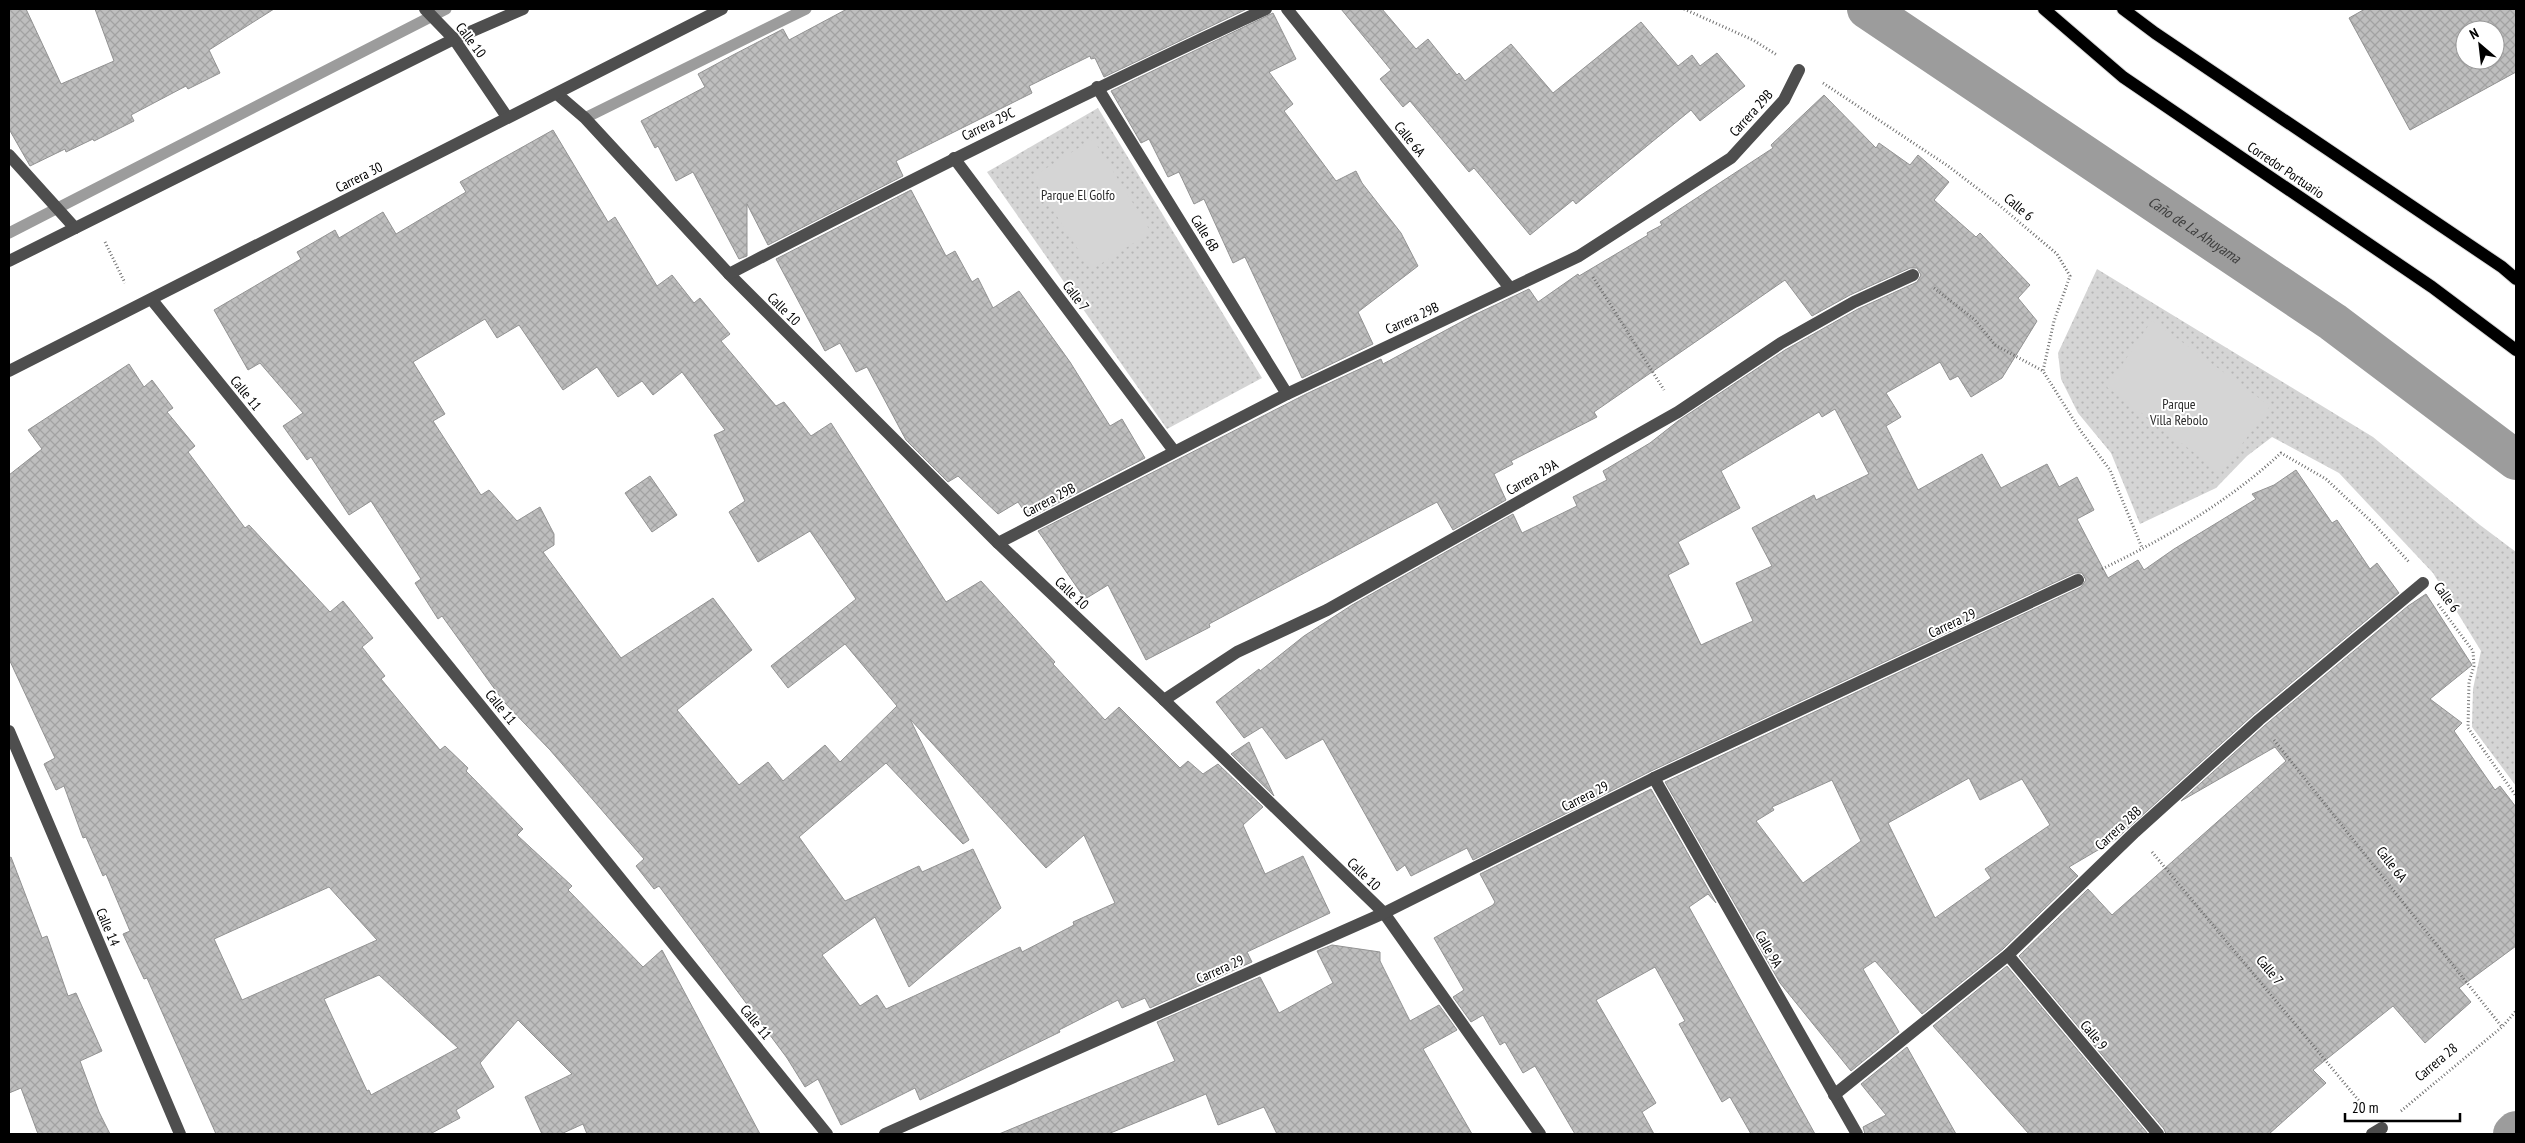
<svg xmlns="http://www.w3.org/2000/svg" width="2525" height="1143" viewBox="0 0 2525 1143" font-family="'PT Sans Narrow',sans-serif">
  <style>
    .park { fill: url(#park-dots) }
    .garden { fill: #d5d5d5 }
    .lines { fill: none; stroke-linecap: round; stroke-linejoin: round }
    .stream { stroke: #9c9c9c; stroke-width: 11 }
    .canal { stroke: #9c9c9c; stroke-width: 40 }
    .building { fill: url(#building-cross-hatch); stroke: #929292; fill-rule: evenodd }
    .major-casing { stroke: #dbdbdb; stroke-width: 14 }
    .path { stroke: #707070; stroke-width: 3; stroke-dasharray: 1 2.5; stroke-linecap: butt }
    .minor { stroke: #4e4e4e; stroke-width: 12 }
    .major { stroke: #000; stroke-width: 12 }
    .labels { text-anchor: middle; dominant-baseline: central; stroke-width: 4; stroke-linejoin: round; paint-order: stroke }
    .street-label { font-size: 14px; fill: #000; stroke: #fff }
    .park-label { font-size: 14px; fill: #2c2c2c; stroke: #fff }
    .water-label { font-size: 15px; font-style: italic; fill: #3d3d3d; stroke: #fff }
  </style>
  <defs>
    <pattern id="park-dots" width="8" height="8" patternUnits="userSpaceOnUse" patternTransform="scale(1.25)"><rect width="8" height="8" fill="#d5d5d5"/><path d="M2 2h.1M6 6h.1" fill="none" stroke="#b5b5b5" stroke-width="1.8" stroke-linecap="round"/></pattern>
    <pattern id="building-cross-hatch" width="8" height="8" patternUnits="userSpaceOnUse" patternTransform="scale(1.25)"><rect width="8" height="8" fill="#bebebe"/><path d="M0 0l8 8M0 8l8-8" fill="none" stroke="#a2a2a2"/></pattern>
  </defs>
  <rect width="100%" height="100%" fill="#fff"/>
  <g class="park">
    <polygon points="1098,108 1262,378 1167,429 987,172"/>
    <polygon points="2097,269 2373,437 2480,525 2516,552 2516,786 2472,727 2473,689 2481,651 2433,573 2339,473 2272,437 2247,456 2216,488 2140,524 2111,453 2078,413 2061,379 2058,353"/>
  </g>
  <g class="garden">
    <polygon points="1093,139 1151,232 1091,270 1032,177"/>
    <polygon points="2152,320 2270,406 2221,473 2107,387"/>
  </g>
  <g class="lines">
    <g class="stream">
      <polyline points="585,118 806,9"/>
      <polyline points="9,233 446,9"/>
    </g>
    <g class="canal">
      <path id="s1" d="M 1867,9 L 2333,322 L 2516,460"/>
      <polyline points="2513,1134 2516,1131"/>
    </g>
  </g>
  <g class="building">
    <polygon points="9,9 26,9 61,84 114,61 95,9 274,9 209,50 220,73 188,89 186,86 131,115 134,121 94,141 93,139 66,152 65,149 30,166 9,129"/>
    <polygon points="847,9 1247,9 1104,77 1095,58 1091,59 1090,56 1029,86 1032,93 896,161 903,176 768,245 747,204 747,256 739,259 693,172 676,181 658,146 655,148 641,121 705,87 698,74 733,55 783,29 789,40"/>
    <polygon points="1341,9 1382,9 1416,49 1428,39 1457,75 1459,73 1465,81 1511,44 1553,93 1641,22 1678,66 1692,55 1700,66 1717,53 1745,86 1700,121 1691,110 1576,204 1573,200 1530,235 1474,168 1469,172 1410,101 1403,107 1380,79 1391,70"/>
    <path d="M 2365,9 L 2516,9 L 2516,72 L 2410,130 L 2349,18 ZM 2465,30 L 2495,30 L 2495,60 L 2465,60 Z"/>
    <polygon points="1273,13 1296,59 1269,72 1293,104 1284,111 1336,181 1356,171 1362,183 1401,233 1418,266 1358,312 1373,344 1302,378 1245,257 1233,263 1204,199 1194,204 1179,172 1168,177 1149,139 1141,143 1111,91"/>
    <path d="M 1824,95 L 1876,148 L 1879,143 L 1910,165 L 1918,155 L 1949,182 L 1934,200 L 1976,237 L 1980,233 L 2030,285 L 2018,298 L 2037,321 L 2002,378 L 1971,397 L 1958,376 L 1950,380 L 1940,362 L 1886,393 L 1901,417 L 1886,426 L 1918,490 L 1982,454 L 2001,488 L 2047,464 L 2059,487 L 2077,477 L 2094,510 L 2077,519 L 2108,578 L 2138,560 L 2144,570 L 2174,549 L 2256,499 L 2252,494 L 2274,485 L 2296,470 L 2332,523 L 2337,520 L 2370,569 L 2377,563 L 2399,593 L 2254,714 L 2115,840 L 2069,867 L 2078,876 L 2003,949 L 1922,1014 L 1875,961 L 1863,969 L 1899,1032 L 1851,1071 L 1780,983 L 1665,782 L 2081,587 L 2086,580 L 2082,573 L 2075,573 L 1651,771 L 1473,860 L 1467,848 L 1411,876 L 1405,865 L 1397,871 L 1323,739 L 1286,759 L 1262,727 L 1244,738 L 1216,702 L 1259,669 L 1260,671 L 1304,636 L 1352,605 L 1513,514 L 1522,533 L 1577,506 L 1573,497 L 1607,480 L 1603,471 L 1650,443 L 1678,421 L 1785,350 L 1858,309 L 1917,282 L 1921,275 L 1917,268 L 1910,268 L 1850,295 L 1812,316 L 1785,280 L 1594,412 L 1597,417 L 1511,461 L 1513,464 L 1494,474 L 1506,500 L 1453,530 L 1437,502 L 1209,624 L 1210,627 L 1146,660 L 1108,585 L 1085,599 L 1038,531 L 1306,394 L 1381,359 L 1383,364 L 1474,315 L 1529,289 L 1538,302 L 1578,274 L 1579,276 L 1648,235 L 1647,233 L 1662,225 L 1660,222 L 1773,148 L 1771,145 ZM 1835,409 L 1869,474 L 1816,500 L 1814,495 L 1752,528 L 1772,566 L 1736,583 L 1753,621 L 1701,645 L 1668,575 L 1689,564 L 1678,542 L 1740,508 L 1721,471 L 1819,412 L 1822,417 ZM 1969,778 L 1980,800 L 2022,779 L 2050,825 L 1985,869 L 1991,878 L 1935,918 L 1888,823 ZM 1832,780 L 1861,841 L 1803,883 L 1756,821 L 1774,810 L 1772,807 Z"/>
    <path d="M 553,130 L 608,222 L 615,217 L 657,286 L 672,275 L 694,303 L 700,298 L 730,334 L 721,341 L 776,406 L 784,402 L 811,436 L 831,423 L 946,602 L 981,581 L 1055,662 L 1053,664 L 1105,720 L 1119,707 L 1180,768 L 1188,761 L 1203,774 L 1218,764 L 1263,807 L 1243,825 L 1265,874 L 1303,856 L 1330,913 L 1247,952 L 1252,962 L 1150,1008 L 1145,998 L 1122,1008 L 1118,1000 L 1059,1030 L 1060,1032 L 920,1100 L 915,1088 L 841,1125 L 818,1079 L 805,1087 L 787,1058 L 659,886 L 654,889 L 636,866 L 644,859 L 550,750 L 504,702 L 442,616 L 438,619 L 415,583 L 421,579 L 371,501 L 349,515 L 311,457 L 307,460 L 283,426 L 303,413 L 260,363 L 248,370 L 214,310 L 301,259 L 297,252 L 335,230 L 339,238 L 383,212 L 396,234 L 466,192 L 460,182 ZM 485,319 L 497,338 L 519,325 L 563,390 L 597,367 L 618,397 L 642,381 L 653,395 L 682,372 L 725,430 L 714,435 L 745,501 L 729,512 L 758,562 L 810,531 L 856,599 L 771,666 L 788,688 L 845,644 L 897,706 L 840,762 L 825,745 L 783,781 L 768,762 L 739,785 L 677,710 L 752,650 L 713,598 L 621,658 L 543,552 L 554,545 L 554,534 L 540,507 L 517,521 L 489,490 L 481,495 L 433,421 L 445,414 L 413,362 ZM 910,719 L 1046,868 L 1084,835 L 1115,903 L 1073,922 L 1074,925 L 1022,952 L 1020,947 L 886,1009 L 877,995 L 860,1006 L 822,955 L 875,917 L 909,987 L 1001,908 L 973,849 L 922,872 L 919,866 L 845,901 L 799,837 L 886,763 L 963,844 L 969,840 Z"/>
    <polygon points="911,190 946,256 955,251 972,282 978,278 993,308 1019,291 1070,362 1110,426 1122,419 1145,458 1029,518 1018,502 998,514 958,476 948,482 906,440 867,367 856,372 840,343 825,351 776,259"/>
    <path d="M 129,364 L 144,387 L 152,380 L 173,408 L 167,412 L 195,446 L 188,452 L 245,528 L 249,525 L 330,612 L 343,601 L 373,638 L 362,647 L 385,676 L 381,679 L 440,750 L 445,746 L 468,768 L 466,771 L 523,829 L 517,835 L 572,886 L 568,890 L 643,967 L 662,950 L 760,1134 L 587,1134 L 583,1124 L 561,1134 L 542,1134 L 525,1097 L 572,1074 L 518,1020 L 480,1063 L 494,1087 L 456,1110 L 460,1118 L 430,1134 L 216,1134 L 147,978 L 144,979 L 123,934 L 130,931 L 106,874 L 103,876 L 86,837 L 83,838 L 64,786 L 56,790 L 44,764 L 55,758 L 9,659 L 9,475 L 42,449 L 28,430 ZM 329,887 L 377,940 L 242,1000 L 214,939 ZM 379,975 L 458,1048 L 371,1095 L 369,1090 L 367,1091 L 324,999 Z"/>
    <polygon points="650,476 677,515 652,532 625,493"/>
    <polygon points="2426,594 2472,665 2430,699 2462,723 2454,731 2495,790 2500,786 2516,807 2516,946 2459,988 2471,1002 2425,1043 2393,1006 2313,1070 2326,1083 2269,1134 2166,1134 2164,1129 2019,956 2088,889 2112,915 2286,761 2275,747 2181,801 2264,726 2408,606"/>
    <polygon points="1249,742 1274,796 1231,754"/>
    <polygon points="1651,789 1716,903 1708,894 1689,907 1815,1134 1751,1134 1730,1097 1722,1102 1679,1024 1685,1021 1655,967 1596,1000 1656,1103 1642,1112 1654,1134 1575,1134 1535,1066 1523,1073 1505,1042 1500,1045 1483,1015 1471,1022 1453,997 1464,990 1434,938 1493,905 1495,902 1480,874"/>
    <polygon points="11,857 42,938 47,936 68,996 76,993 102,1051 80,1061 99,1112 110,1134 38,1134 21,1088 9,1093 9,858"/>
    <polygon points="1332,945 1380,952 1380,961 1410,1021 1439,1005 1457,1030 1423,1049 1472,1134 1277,1134 1264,1107 1218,1125 1206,1094 1108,1134 999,1134 1175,1061 1157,1022 1260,977 1279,1013 1333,983 1317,951"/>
    <polygon points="2007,966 2148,1134 2029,1134 1933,1026"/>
    <polygon points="1907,1047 1956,1134 1865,1134 1863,1127 1886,1115 1861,1084"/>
  </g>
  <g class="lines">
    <defs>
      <g id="major">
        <polyline points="2044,9 2123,77 2432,287 2516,350"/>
        <polyline points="2123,9 2155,33 2502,267 2516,279"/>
      </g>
    </defs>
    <use href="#major" class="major-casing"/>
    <g class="path">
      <polyline points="1684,9 1753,40 1777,55"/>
      <polyline points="1823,83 1948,166 1999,205 2057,254 2070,276 2054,321 2043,371 2080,430 2110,470 2142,548"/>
      <polyline points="105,242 125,283"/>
      <polyline points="1593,277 1664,390"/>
      <polyline points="1934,288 1975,320 1995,345 2043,371"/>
      <path d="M 2102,569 C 2166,538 2228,502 2281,453 L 2326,479 L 2374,524 L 2409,562"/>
      <polyline points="2438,604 2473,651 2474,666 2469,682 2468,728 2516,796"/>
      <polyline points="2274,740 2502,1027"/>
      <polyline points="2152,852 2365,1108"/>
      <polyline points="2401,1111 2502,1027 2516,1011"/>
    </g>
    <g class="minor">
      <polyline points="425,9 454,39 507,117"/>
      <polyline points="1287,9 1510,288"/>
      <polyline points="1097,87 1287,394"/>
      <polyline points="557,94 585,118 729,274 998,543 1164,700 1384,913 1540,1134"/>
      <polyline points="9,155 75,228"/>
      <polyline points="954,158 1174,451"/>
      <polyline points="9,261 454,39 523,9"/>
      <path d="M 729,274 C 906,182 1084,93 1266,9"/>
      <polyline points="152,300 827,1134"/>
      <polyline points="9,371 722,9"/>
      <polyline points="998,543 1287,394 1579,256 1731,158 1784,100 1799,70"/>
      <polyline points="1164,700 1237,652 1327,610 1678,412 1781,343 1854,302 1913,275"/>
      <polyline points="9,731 180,1134"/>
      <polyline points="1654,778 1857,1134"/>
      <polyline points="2008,955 2158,1134"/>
      <polyline points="1834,1095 2008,955 2135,832 2259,720 2423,583"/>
      <polyline points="885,1134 1384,913 1654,778 2078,580"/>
      <polyline points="2372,1134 2382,1128"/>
    </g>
    <use href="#major" class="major"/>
  </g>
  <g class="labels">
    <g class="street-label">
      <text transform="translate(471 40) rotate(53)">Calle 10</text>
      <text transform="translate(1751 113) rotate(-48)">Carrera 29B</text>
      <text transform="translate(988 124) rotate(-26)">Carrera 29C</text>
      <text transform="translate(1410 139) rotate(51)">Calle 6A</text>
      <text transform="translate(2286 170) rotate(34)">Corredor Portuario</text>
      <text transform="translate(359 177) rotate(-27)">Carrera 30</text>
      <text transform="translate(2019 207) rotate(40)">Calle 6</text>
      <text transform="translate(1205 233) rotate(58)">Calle 6B</text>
      <text transform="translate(1076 296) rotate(53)">Calle 7</text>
      <text transform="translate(784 309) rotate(45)">Calle 10</text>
      <text transform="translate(1412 318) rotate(-25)">Carrera 29B</text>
      <text transform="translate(246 393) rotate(51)">Calle 11</text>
      <text transform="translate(1532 477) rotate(-30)">Carrera 29A</text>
      <text transform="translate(1049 500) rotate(-28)">Carrera 29B</text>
      <text transform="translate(1072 593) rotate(43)">Calle 10</text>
      <text transform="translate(2447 597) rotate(54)">Calle 6</text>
      <text transform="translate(1952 623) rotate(-25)">Carrera 29</text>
      <text transform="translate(501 707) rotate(51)">Calle 11</text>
      <text transform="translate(1585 796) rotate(-27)">Carrera 29</text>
      <text transform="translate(2118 828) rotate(-43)">Carrera 28B</text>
      <text transform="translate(2392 864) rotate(52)">Calle 6A</text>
      <text transform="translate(1364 874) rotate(44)">Calle 10</text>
      <text transform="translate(108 927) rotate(67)">Calle 14</text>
      <text transform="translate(1769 949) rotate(60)">Calle 9A</text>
      <text transform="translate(1220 969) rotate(-24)">Carrera 29</text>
      <text transform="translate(2270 970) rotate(50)">Calle 7</text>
      <text transform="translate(756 1022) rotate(51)">Calle 11</text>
      <text transform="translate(2094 1035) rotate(50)">Calle 9</text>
      <text transform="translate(2436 1062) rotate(-40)">Carrera 28</text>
    </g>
    <g class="park-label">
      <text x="1078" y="195">Parque El Golfo</text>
      <text x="2179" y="404">Parque<tspan x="2179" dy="16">Villa Rebolo</tspan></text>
    </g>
    <g class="water-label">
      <text stroke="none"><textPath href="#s1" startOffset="395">Caño de La Ahuyama</textPath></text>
    </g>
  </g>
  <rect width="2525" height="1143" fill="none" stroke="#000000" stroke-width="20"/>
  <g transform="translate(2480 45) rotate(332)"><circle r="24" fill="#ffffff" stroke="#999999"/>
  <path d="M0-4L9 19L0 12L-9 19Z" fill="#000000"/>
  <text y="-8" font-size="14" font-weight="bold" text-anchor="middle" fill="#000000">N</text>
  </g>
  <path d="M2345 1113v8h115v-8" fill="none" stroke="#000000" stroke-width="2.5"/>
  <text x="2352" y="1113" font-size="15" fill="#000000" stroke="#ffffff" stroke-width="4" paint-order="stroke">20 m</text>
</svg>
